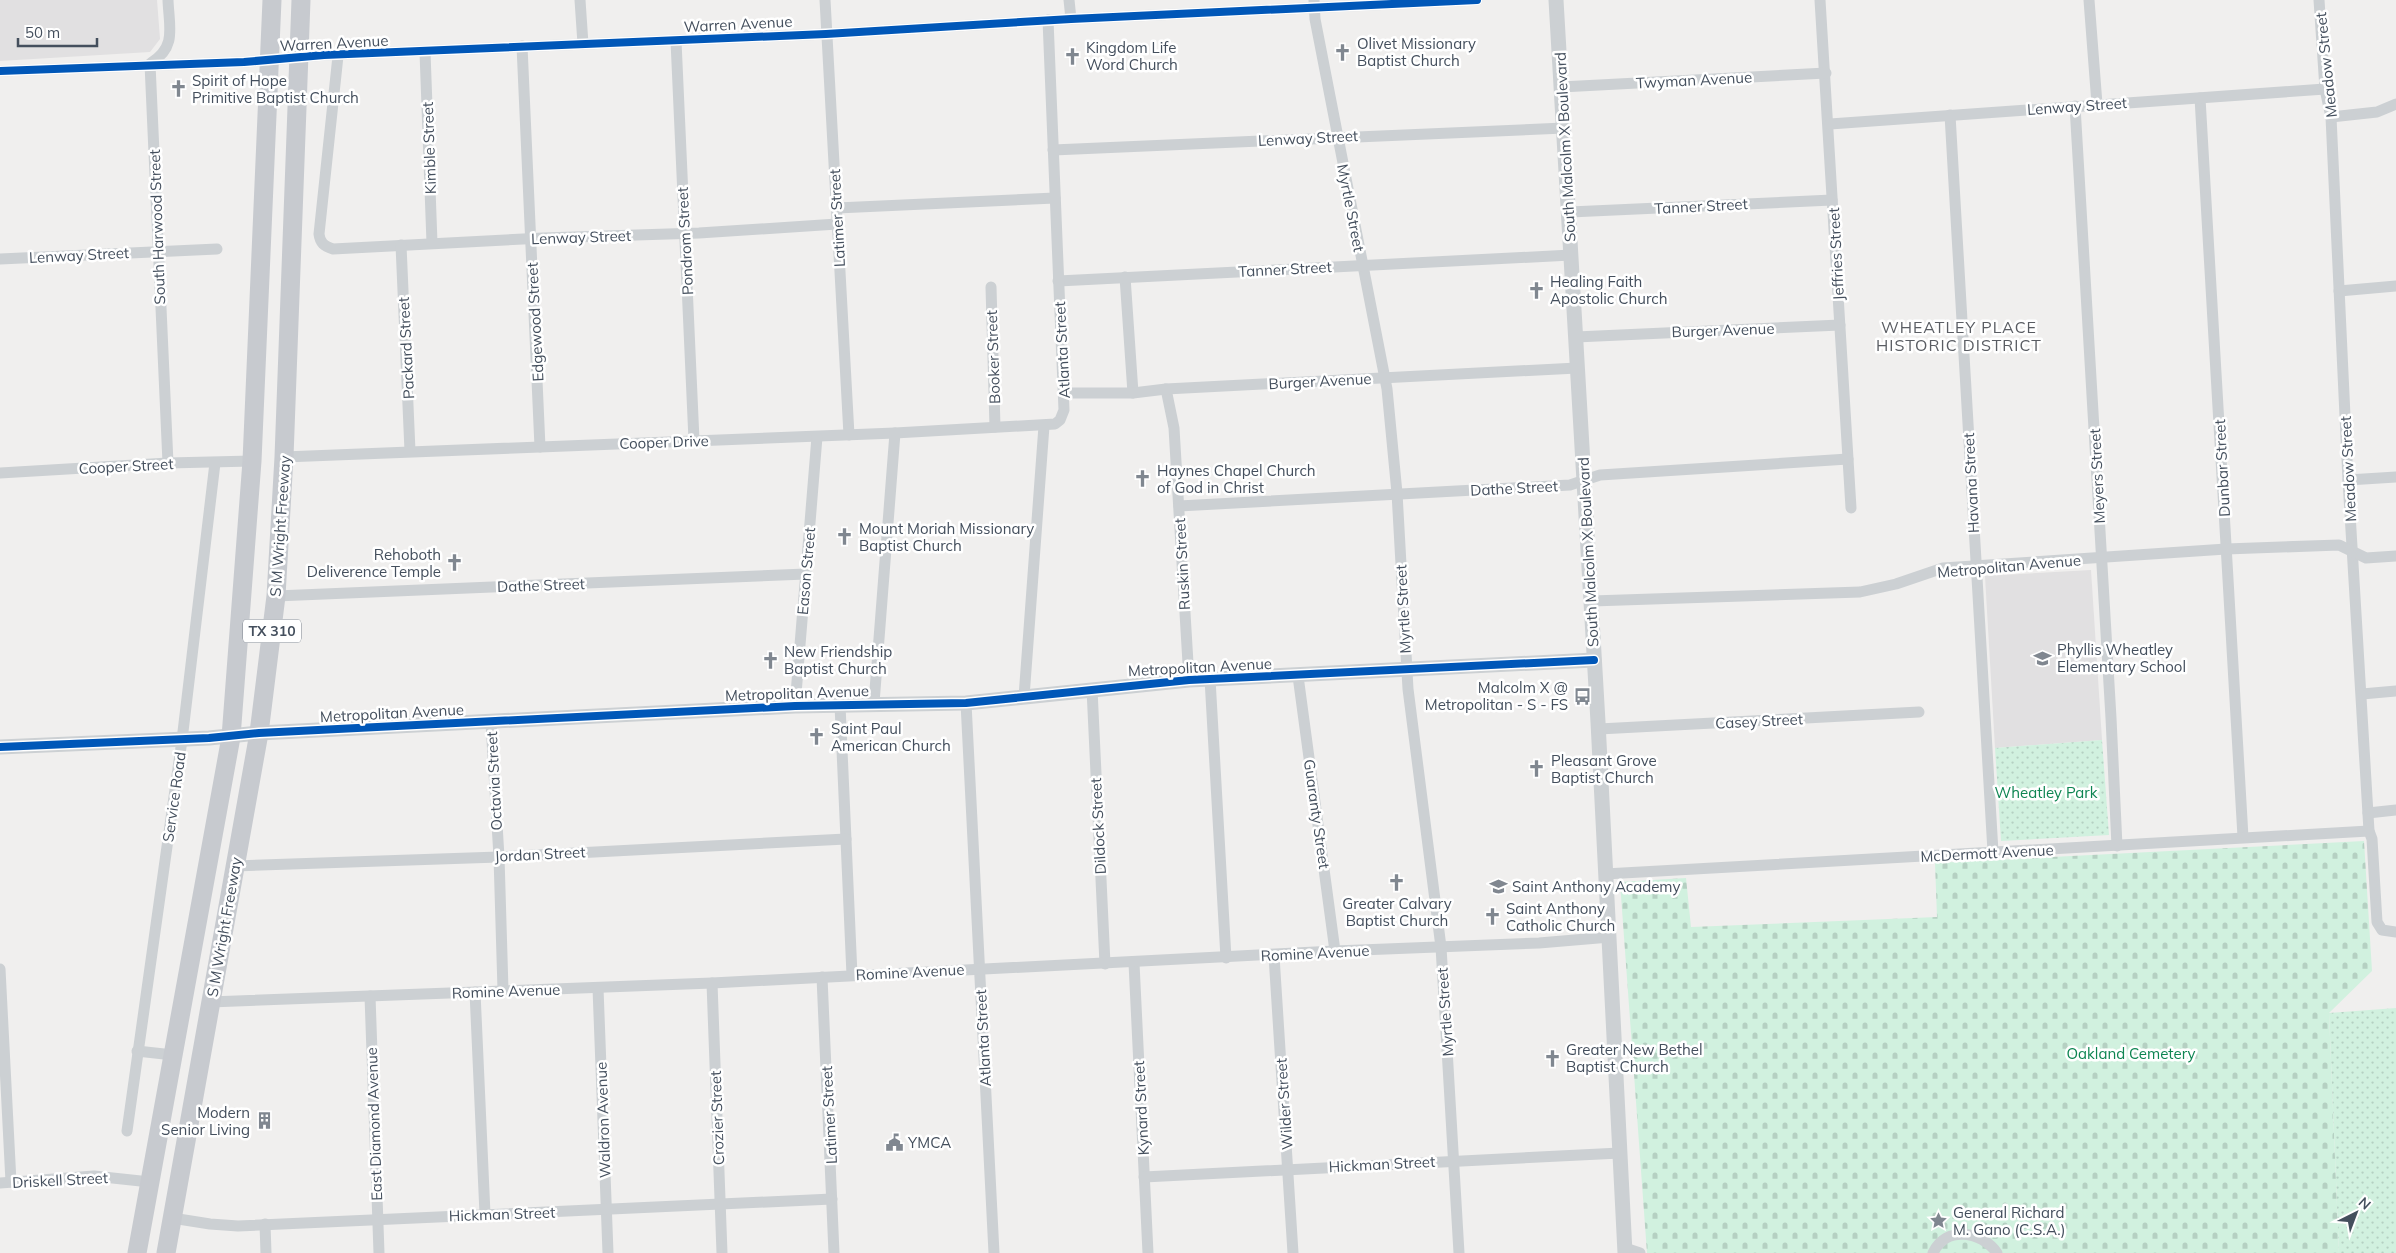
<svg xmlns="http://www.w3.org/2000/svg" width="2396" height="1253" viewBox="0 0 2396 1253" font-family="Mulish,sans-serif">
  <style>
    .education { fill: #e1e0e1 }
    .cemetery { fill: url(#cemetery-stones) }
    .park { fill: url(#park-dots) }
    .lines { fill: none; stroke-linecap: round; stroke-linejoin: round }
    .minor { stroke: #ccd0d3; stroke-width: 11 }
    .tertiary { stroke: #ccd0d3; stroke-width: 15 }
    .primary { stroke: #c7cacf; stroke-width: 19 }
    .cycleway-casing { stroke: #fff; stroke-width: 11 }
    .cycleway { stroke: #0057b8; stroke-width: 8 }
    .labels { text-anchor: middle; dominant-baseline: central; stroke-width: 5; stroke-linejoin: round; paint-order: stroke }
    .shield { fill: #fff; stroke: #7c848e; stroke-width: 1 }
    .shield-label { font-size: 14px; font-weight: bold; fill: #444f5d }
    .street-label { font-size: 15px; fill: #444f5d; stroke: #fff }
    .poi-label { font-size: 15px; fill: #444f5d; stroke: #fff; text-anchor: start }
    .park-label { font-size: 15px; fill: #0e8552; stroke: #fff }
    .neighbourhood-label { font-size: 16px; letter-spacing: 1px; fill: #5a5d63; stroke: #fff }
  </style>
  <defs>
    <pattern id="cemetery-stones" width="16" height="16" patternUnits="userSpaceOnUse" patternTransform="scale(1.25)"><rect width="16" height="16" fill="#d1f1df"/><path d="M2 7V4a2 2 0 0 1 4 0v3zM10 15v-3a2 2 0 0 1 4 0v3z" fill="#b5d0c2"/></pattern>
    <pattern id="park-dots" width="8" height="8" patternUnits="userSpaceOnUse" patternTransform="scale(1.25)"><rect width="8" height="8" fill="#d1f1df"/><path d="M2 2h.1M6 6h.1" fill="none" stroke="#b5d0c2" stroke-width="1.8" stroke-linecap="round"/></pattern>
  </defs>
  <rect width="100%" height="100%" fill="#f0efee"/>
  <g class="education">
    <polygon points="0,0 157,0 160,39 150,52 0,61"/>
    <polygon points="2091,570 2102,740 1995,748 1985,576"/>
  </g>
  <polygon class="cemetery" points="2364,841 2372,971 2329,1013 2339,1253 1647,1253 1620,882 1686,878 1691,927 1937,917 1935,863"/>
  <g class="park">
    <polygon points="2102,740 2109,835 2001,841 1995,748"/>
    <polygon points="2396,1008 2396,1253 2339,1253 2329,1013"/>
  </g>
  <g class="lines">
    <g class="minor">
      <polyline points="580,0 583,44"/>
      <polyline points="825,0 849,435"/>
      <polyline points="1069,0 1071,19"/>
      <polyline points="1314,0 1315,19 1387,389 1397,493 1408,689 1441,947 1459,1253"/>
      <polyline points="1820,0 1851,508"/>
      <polyline points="2089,0 2097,104"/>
      <polyline points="2319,0 2325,89 2331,117 2348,480 2369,831 2372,839 2377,922 2382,930 2396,932"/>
      <polyline points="676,41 694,440"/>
      <polyline points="522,46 540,447"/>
      <polyline points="425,52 432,243"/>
      <path d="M 338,56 L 319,234 C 320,243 324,246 333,249 L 543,238 L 699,233 L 837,224"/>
      <path d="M 151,63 C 177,47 169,27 168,0"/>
      <polyline points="150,64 168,463"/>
      <polyline points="0,71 244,62 324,55 826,34 1071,19 1477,0"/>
      <polyline points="1561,87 1826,73"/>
      <polyline points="2200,98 2243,837"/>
      <polyline points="2075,106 2111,718 2117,846"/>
      <polyline points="1950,115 1993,852"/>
      <polyline points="2331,117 2377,112 2396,104"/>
      <polyline points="1830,124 2325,89"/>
      <polyline points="1053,150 1564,128"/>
      <polyline points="837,208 1055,198"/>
      <polyline points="1570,212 1832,200"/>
      <polyline points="401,245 410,451"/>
      <polyline points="0,259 217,249"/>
      <polyline points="1125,277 1133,393"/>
      <polyline points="1058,281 1571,255"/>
      <polyline points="991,287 995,427"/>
      <polyline points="2339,291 2396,286"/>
      <polyline points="1576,337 1840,325"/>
      <polyline points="1166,389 1174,428 1189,680"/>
      <polyline points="1063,393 1133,393 1166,389 1577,368"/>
      <polyline points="284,457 895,433 1055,424 1060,420 1064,410 1048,20"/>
      <polyline points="0,473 168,463 252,461"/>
      <polyline points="2348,480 2396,477"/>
      <polyline points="1179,506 1570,485 1600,475 1848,459"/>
      <polyline points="276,596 806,574"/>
      <polyline points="1592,601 1860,592 1896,584 1943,568 2226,549 2339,545 2366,558 2396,556"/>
      <polyline points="1298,676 1335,951"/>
      <polyline points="1210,679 1226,958"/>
      <polyline points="1092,689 1105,964"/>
      <polyline points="2362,694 2396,691"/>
      <polyline points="1024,697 1044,426"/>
      <polyline points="874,703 895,433"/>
      <polyline points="966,703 994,1253"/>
      <polyline points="840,705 852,975"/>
      <polyline points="795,706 817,437"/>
      <polyline points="491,723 499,857 503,990"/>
      <polyline points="1599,729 1919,712"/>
      <polyline points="2368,813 2396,810"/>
      <polyline points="235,866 499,857 846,839"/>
      <polyline points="1605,874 2369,831"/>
      <polyline points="1274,956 1293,1253"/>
      <polyline points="1134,963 1148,1253"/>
      <polyline points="0,969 11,1182"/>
      <polyline points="822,977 834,1253"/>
      <polyline points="712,983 722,1253"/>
      <polyline points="598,988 608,1253"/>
      <polyline points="475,992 485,1214"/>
      <polyline points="370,996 379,1253"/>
      <polyline points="210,1002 712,983 1335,951 1539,943 1610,937"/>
      <polyline points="137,1051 173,1055"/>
      <polyline points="127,1131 182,740 215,463"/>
      <polyline points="1144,1177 1620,1153"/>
      <polyline points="0,1183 94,1176 150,1182"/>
      <polyline points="172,1218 210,1224 238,1226 832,1199"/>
      <polyline points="265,1224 266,1253"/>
      <polyline points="1625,1248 1640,1253"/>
      <path d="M 1933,1253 C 1946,1225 1982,1231 1997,1253"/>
    </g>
    <g class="tertiary">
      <polyline points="1556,0 1598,722 1625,1253"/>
      <polyline points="0,747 209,738 259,733 795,706 966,703 1189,680 1594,660"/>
    </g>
    <g class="primary">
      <polyline points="137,1253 231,737 252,461 272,0"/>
      <polyline points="166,1253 259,733 276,596 284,457 301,0"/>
    </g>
    <defs>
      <g id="cycleway">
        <polyline points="0,71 244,62 324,55 826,34 1071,19 1477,0"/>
        <polyline points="0,747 209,738 259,733 795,706 966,703 1189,680 1594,660"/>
      </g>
    </defs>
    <use href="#cycleway" class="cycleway-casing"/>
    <use href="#cycleway" class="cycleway"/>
  </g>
  <defs>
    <symbol id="church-bare" viewBox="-9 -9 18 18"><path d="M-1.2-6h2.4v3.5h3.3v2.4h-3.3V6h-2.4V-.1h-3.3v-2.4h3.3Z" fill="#808790" stroke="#fff" stroke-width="2.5" paint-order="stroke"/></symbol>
    <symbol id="school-bare" viewBox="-9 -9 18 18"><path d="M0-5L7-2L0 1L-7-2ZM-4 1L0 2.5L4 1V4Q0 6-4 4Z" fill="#808790" stroke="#fff" stroke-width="2.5" paint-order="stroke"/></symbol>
    <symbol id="bus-bare" viewBox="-9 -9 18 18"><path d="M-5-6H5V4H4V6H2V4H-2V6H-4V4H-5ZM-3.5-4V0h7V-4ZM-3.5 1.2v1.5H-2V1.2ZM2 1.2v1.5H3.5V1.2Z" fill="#808790" stroke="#fff" stroke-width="2.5" paint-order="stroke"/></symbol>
    <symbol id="building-bare" viewBox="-9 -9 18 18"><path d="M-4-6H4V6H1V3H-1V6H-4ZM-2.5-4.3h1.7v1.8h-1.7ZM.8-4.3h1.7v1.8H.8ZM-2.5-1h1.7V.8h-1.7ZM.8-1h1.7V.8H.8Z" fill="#808790" stroke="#fff" stroke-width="2.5" paint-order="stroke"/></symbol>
    <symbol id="civic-bare" viewBox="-9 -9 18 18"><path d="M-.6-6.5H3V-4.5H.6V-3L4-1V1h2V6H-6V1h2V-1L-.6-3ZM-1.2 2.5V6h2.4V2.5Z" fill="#808790" stroke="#fff" stroke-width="2.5" paint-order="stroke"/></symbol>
    <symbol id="sight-bare" viewBox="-9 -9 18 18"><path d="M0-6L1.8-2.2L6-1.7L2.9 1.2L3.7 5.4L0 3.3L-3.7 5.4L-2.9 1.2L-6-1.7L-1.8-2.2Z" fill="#808790" stroke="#fff" stroke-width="2.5" paint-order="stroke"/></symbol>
  </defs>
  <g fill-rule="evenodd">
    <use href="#church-bare" x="1330" y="40" width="25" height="25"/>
    <use href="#church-bare" x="1060" y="44" width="25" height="25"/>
    <use href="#church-bare" x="166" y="76" width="25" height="25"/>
    <use href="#church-bare" x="1524" y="278" width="25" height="25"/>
    <use href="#church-bare" x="1130" y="466" width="25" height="25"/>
    <use href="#church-bare" x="832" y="524" width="25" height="25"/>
    <use href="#church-bare" x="442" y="550" width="25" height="25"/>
    <use href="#school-bare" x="2030" y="646" width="25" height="25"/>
    <use href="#church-bare" x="758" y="648" width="25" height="25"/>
    <use href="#bus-bare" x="1570" y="684" width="25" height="25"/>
    <use href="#church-bare" x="804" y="724" width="25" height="25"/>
    <use href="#church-bare" x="1524" y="756" width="25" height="25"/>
    <use href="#church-bare" x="1384" y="870" width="25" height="25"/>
    <use href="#school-bare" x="1486" y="874" width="25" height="25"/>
    <use href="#church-bare" x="1480" y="904" width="25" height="25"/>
    <use href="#church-bare" x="1540" y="1046" width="25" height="25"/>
    <use href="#building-bare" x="252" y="1108" width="25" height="25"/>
    <use href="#civic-bare" x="882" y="1130" width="25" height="25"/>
    <use href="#sight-bare" x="1926" y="1208" width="25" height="25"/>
  </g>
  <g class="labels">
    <rect class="shield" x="243" y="619.5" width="58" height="23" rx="4"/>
    <g class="shield-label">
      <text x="272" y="631">TX 310</text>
    </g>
    <g class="street-label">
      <text transform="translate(738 24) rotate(-3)">Warren Avenue</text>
      <text transform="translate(334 43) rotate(-3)">Warren Avenue</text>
      <text transform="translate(2326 65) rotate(-96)">Meadow Street</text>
      <text transform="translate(1694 80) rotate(-3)">Twyman Avenue</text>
      <text transform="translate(2077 106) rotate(-4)">Lenway Street</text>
      <text transform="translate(1308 138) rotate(-3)">Lenway Street</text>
      <text transform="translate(1565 147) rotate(-93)">South Malcolm X Boulevard</text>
      <text transform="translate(429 148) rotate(-92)">Kimble Street</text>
      <text transform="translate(1701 206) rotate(-3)">Tanner Street</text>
      <text transform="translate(1351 208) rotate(79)">Myrtle Street</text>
      <text transform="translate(837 218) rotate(-93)">Latimer Street</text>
      <text transform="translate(157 227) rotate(-92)">South Harwood Street</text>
      <text transform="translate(581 237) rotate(-2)">Lenway Street</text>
      <text transform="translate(685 241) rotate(-93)">Pondrom Street</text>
      <text transform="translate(1836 254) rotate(-93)">Jeffries Street</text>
      <text transform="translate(79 255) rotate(-3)">Lenway Street</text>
      <text transform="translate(1285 269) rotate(-3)">Tanner Street</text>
      <text transform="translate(535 322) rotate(-93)">Edgewood Street</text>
      <text transform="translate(1723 330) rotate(-2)">Burger Avenue</text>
      <text transform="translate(406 348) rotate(-93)">Packard Street</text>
      <text transform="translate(1062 350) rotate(-93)">Atlanta Street</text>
      <text transform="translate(993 357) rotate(-92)">Booker Street</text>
      <text transform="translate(1320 381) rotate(-3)">Burger Avenue</text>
      <text transform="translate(664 442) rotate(-2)">Cooper Drive</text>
      <text transform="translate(126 466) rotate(-3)">Cooper Street</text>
      <text transform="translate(2222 468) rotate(-93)">Dunbar Street</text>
      <text transform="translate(2348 469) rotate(-93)">Meadow Street</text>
      <text transform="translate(2097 476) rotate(-93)">Meyers Street</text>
      <text transform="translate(1971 483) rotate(-93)">Havana Street</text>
      <text transform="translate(1514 488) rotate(-3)">Dathe Street</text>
      <text transform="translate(280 526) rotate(-86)">S M Wright Freeway</text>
      <text transform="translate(1588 552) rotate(-93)">South Malcolm X Boulevard</text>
      <text transform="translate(1182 564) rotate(-93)">Ruskin Street</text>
      <text transform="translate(2009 566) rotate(-5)">Metropolitan Avenue</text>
      <text transform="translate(806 571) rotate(-85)">Eason Street</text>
      <text transform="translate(541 585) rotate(-2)">Dathe Street</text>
      <text transform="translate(1403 609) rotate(-93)">Myrtle Street</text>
      <text transform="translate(1200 667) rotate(-3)">Metropolitan Avenue</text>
      <text transform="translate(797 693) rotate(-2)">Metropolitan Avenue</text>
      <text transform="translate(392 713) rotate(-3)">Metropolitan Avenue</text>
      <text transform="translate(1759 721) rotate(-3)">Casey Street</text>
      <text transform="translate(494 781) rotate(-93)">Octavia Street</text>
      <text transform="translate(174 797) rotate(-82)">Service Road</text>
      <text transform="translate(1317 814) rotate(82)">Guaranty Street</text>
      <text transform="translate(1098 826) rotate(-93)">Dildock Street</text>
      <text transform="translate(1987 853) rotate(-3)">McDermott Avenue</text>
      <text transform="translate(540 854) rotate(-3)">Jordan Street</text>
      <text transform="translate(224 927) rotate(-80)">S M Wright Freeway</text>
      <text transform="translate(1315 953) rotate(-3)">Romine Avenue</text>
      <text transform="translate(910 972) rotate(-3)">Romine Avenue</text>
      <text transform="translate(506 991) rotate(-2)">Romine Avenue</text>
      <text transform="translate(1445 1012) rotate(-94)">Myrtle Street</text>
      <text transform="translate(983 1038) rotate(-93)">Atlanta Street</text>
      <text transform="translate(1284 1104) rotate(-94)">Wilder Street</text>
      <text transform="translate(1141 1108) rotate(-93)">Kynard Street</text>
      <text transform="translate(829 1115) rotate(-93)">Latimer Street</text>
      <text transform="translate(717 1118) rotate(-92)">Crozier Street</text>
      <text transform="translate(603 1120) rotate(-92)">Waldron Avenue</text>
      <text transform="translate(374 1124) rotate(-92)">East Diamond Avenue</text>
      <text transform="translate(1382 1164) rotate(-3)">Hickman Street</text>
      <text transform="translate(60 1180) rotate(-3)">Driskell Street</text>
      <text transform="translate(502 1214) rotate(-2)">Hickman Street</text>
    </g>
    <g class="poi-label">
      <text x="1357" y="43">Olivet Missionary<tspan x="1357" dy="17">Baptist Church</tspan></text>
      <text x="1086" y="47">Kingdom Life<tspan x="1086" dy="17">Word Church</tspan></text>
      <text x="192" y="80">Spirit of Hope<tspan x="192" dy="17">Primitive Baptist Church</tspan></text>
      <text x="1550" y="281">Healing Faith<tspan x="1550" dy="17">Apostolic Church</tspan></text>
      <text x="1157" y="470">Haynes Chapel Church<tspan x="1157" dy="17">of God in Christ</tspan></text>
      <text x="859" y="528">Mount Moriah Missionary<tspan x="859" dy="17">Baptist Church</tspan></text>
      <text x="441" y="554" text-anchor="end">Rehoboth<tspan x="441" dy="17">Deliverence Temple</tspan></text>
      <text x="2057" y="649">Phyllis Wheatley<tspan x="2057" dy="17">Elementary School</tspan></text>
      <text x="784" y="651">New Friendship<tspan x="784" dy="17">Baptist Church</tspan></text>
      <text x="1568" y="687" text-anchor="end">Malcolm X @<tspan x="1568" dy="17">Metropolitan - S - FS</tspan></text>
      <text x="831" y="728">Saint Paul<tspan x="831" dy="17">American Church</tspan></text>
      <text x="1551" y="760">Pleasant Grove<tspan x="1551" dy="17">Baptist Church</tspan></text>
      <text x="1512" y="886">Saint Anthony Academy</text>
      <text x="1397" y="903" text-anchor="middle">Greater Calvary<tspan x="1397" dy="17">Baptist Church</tspan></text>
      <text x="1506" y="908">Saint Anthony<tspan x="1506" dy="17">Catholic Church</tspan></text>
      <text x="1566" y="1049">Greater New Bethel<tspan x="1566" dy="17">Baptist Church</tspan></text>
      <text x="250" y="1112" text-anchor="end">Modern<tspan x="250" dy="17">Senior Living</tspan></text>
      <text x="908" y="1142">YMCA</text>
      <text x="1953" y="1212">General Richard<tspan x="1953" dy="17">M. Gano (C.S.A.)</tspan></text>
    </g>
    <g class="park-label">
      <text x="2046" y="792">Wheatley Park</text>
      <text x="2131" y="1053">Oakland Cemetery</text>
    </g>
    <g class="neighbourhood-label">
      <text x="1959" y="327">WHEATLEY PLACE<tspan x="1959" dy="18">HISTORIC DISTRICT</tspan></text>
    </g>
  </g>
  <g transform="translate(2356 1213) rotate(42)" stroke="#ffffff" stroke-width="4" paint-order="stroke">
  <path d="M0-4L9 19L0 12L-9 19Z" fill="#444f5d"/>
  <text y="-8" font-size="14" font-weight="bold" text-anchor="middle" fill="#444f5d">N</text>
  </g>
  <path d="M18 38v8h79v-8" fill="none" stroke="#444f5d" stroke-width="2.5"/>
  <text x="25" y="38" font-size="15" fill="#444f5d" stroke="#ffffff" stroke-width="4" paint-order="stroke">50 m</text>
</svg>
